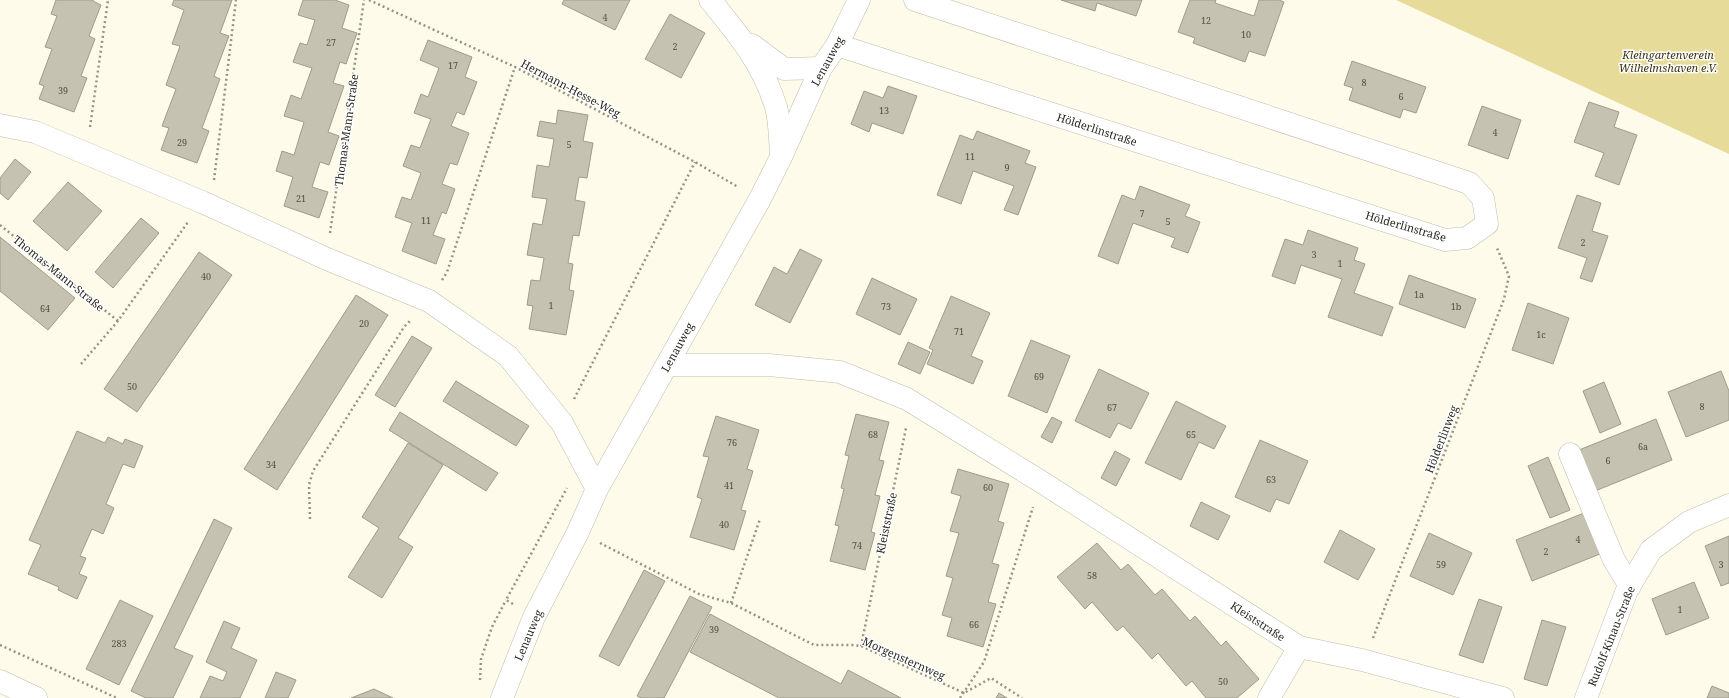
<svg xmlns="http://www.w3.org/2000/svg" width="1729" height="698" viewBox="0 0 1729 698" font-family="'Noto Serif',serif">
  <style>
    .green { fill: #e7db9a }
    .building { fill: #c5c2b2; stroke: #9f9c8d }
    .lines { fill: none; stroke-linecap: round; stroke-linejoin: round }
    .minor-casing { stroke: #bfbdad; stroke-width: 23 }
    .major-casing { stroke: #bfbdad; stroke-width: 23 }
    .path { stroke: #959388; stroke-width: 2.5; stroke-dasharray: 2 3; stroke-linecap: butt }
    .minor { stroke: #fff; stroke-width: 22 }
    .major { stroke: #fff; stroke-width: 22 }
    .labels { text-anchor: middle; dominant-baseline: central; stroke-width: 3; stroke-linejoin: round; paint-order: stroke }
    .number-label { font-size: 9px; fill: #514f47 }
    .park-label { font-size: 11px; font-style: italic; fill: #39330f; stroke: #fff }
    .street-label { font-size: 11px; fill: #2a2923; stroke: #fff }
  </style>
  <rect width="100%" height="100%" fill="#fefbea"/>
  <polygon class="green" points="1396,0 1729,0 1729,154"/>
  <g class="building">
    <polygon points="56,0 93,0 93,1 101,5 89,36 95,39 81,76 87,78 74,112 39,99 44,86 39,84 52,49 45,47 57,16 51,14"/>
    <polygon points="174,0 232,0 220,33 229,36 214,76 220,79 202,128 209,131 197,163 161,150 169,128 162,126 176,89 166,85 180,46 172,44 184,10 172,5"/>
    <polygon points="303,0 335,0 349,5 342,28 357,33 346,64 340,62 333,83 344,86 328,132 339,136 329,165 320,162 312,187 328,192 319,218 284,206 293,177 276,171 282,151 294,155 304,122 284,116 291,95 301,99 312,68 293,62 300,43 307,45 315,20 298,15"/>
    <polygon points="564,0 630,0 615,30 562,4"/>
    <polygon points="1061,0 1142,0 1136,16 1097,3 1095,11"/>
    <polygon points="1190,0 1216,0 1215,3 1254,16 1259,0 1279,0 1284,2 1265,56 1249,51 1245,62 1193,43 1195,38 1178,32"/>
    <polygon points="670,14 705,33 681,78 645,59"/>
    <polygon points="428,40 472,57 465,77 477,82 464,115 457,112 451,126 469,133 457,165 450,163 442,184 455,189 446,214 442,212 433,235 445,239 436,264 402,251 412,223 395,217 402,197 411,200 421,173 403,166 411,145 420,148 431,119 414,113 421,94 428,97 439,68 420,60"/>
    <polygon points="1352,61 1426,87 1416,113 1403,109 1400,118 1349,100 1353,88 1344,85"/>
    <polygon points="888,86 917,96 903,134 872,123 869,132 851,124 864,91 883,98"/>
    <polygon points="1589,102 1619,112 1614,127 1637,135 1619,185 1595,176 1604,153 1574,142"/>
    <polygon points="1482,106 1521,120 1508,159 1468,145"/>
    <polygon points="558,110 588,115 583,141 593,143 587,178 579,177 575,200 585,202 579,236 573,235 568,263 573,264 569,290 574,291 566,335 529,329 533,306 527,305 531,280 540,281 544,258 527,255 533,223 542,225 547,199 532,197 537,165 549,167 554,139 537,136 540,121 556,124"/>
    <polygon points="977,131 1030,151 1025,163 1036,167 1018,215 1004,210 1014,186 973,171 961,204 937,195 960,135 973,140"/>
    <polygon points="15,159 31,172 8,200 0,193 0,178"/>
    <polygon points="68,182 102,211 67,251 33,221"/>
    <polygon points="1140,186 1190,205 1185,216 1200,222 1188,253 1171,247 1175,238 1133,223 1118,264 1098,256 1122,195 1135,200"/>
    <polygon points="1577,195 1601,203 1592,231 1608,236 1592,282 1580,278 1587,258 1558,248"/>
    <polygon points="141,218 159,233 113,288 95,272"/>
    <polygon points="1308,230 1358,248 1354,260 1365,264 1354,293 1393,307 1382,336 1328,317 1342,279 1301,265 1295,284 1272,276 1285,239 1303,245"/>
    <polygon points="0,237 75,298 48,330 0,291"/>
    <polygon points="800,249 822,260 790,323 755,305 774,267 787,274"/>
    <polygon points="199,252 232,275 137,412 104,389"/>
    <polygon points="1409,275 1476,299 1465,328 1399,304"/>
    <polygon points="872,278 917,299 900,335 856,314"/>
    <polygon points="356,295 388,315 277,490 244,469"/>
    <polygon points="951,296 990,313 971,356 983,361 973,384 927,364 933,350 929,348"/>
    <polygon points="1528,303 1569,318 1553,364 1512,350"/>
    <polygon points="412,336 432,348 395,407 375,395"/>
    <polygon points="1031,340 1070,356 1047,413 1008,396"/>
    <polygon points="908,342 930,352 920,374 898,364"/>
    <polygon points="1099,369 1149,393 1131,429 1118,423 1110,438 1075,421"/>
    <polygon points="1721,371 1729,391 1729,420 1686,437 1668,392"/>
    <polygon points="456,381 529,426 516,446 443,401"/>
    <polygon points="1604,382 1621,424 1600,433 1583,391"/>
    <polygon points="1176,401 1226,426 1214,449 1199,442 1181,480 1145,463"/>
    <polygon points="400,412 498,473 486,491 389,430"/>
    <polygon points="856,414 889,422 879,460 884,461 875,495 880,496 871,532 875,533 865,570 830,561 839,526 835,525 844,489 841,488 849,456 845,455"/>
    <polygon points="716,416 759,430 747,469 753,471 741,510 746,511 734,550 690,537 702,499 697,497 709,457 703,456"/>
    <polygon points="1052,417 1062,422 1052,443 1041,437"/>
    <polygon points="1656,419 1672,460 1595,491 1579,450"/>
    <polygon points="77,431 105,443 108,437 123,444 125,439 143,446 134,468 123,464 106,504 114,508 103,534 92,529 80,556 86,558 79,574 87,577 77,599 58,590 59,587 28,574 41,545 29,540"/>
    <polygon points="1260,440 1308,461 1289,504 1276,499 1270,512 1235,497"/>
    <polygon points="408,443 443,465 398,538 413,547 382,598 348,577 379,528 362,517"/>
    <polygon points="1115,451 1130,459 1116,486 1101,478"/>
    <polygon points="1548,457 1570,510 1550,518 1528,466"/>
    <polygon points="958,469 1009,484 998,521 1004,523 992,563 999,565 988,602 996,604 983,647 947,636 952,618 942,615 953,578 946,576 959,533 950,531 961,496 951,493"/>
    <polygon points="1201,502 1230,516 1218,540 1190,526"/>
    <polygon points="1589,511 1605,552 1532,581 1516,540"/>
    <polygon points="214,519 232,528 174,648 193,656 173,698 146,698 131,691"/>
    <polygon points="1340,530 1375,549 1358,580 1324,562"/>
    <polygon points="1429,533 1472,553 1453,595 1410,576"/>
    <polygon points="1729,536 1729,583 1721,586 1705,546"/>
    <polygon points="1097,543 1121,570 1128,564 1155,595 1162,589 1190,621 1195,616 1221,646 1226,641 1259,679 1237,698 1206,698 1192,681 1186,686 1158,653 1152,659 1123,626 1117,631 1092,602 1085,609 1057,577"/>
    <polygon points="644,570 665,581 619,666 599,656"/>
    <polygon points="1694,582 1709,618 1666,635 1652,599"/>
    <polygon points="690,596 712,607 664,698 641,698 637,696"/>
    <polygon points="1479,599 1502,607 1483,663 1459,655"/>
    <polygon points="120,600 153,616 119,685 86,669"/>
    <polygon points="710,614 841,684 848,670 901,698 779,698 690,652"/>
    <polygon points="1542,620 1566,627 1547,686 1524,679"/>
    <polygon points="224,621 240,628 231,648 257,660 240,698 200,698 210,676 223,681 227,672 206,662"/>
    <polygon points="276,672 296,680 288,698 265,698"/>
    <polygon points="1712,686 1729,693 1729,698 1707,698"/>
    <polygon points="374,689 393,698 351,698"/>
    <polygon points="999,693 1007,698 996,698"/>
  </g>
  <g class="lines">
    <defs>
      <g id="minor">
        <path d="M 710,0 C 738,34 763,64 776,107 C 780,122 780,141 781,156"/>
        <polyline points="752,45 784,69 821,68"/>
        <polyline points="837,45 1445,240 1467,238 1487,224 1483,198 1469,183 915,0"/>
        <polyline points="0,125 35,132 202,202 327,259 429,301 508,356 562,423 597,489"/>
        <polyline points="667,365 769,365 840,372 907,399 1040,481 1299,647 1362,660 1503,698"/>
        <polyline points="1570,454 1614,560 1630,586"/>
        <polyline points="502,698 534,617 578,532 597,489 760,199 781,157 821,68 837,45 859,0"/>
        <polyline points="1269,698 1299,647"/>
        <polyline points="1586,698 1627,590 1651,550 1689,522 1729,505"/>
      </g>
      <polyline id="major" points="0,681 36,698"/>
    </defs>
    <use href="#minor" class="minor-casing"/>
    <use href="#major" class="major-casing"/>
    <g class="path">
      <polyline points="369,0 515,67 695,162 738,187"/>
      <polyline points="90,127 108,0"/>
      <polyline points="214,180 236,0"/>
      <polyline points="0,225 118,321"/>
      <polyline points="330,233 364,0"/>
      <polyline points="442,280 447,272 515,67"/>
      <polyline points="81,364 118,321 188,222"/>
      <polyline points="574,399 695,162"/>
      <polyline points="310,519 309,485 313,471 404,327 411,320"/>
      <polyline points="600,543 699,594 731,603 814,645 852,645 861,646 964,693 991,678 1022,698"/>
      <polyline points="731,603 760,519"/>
      <polyline points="513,604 506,600 567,488"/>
      <polyline points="1373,638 1504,299 1509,276 1497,248"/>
      <polyline points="0,645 117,698"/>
      <polyline points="861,646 906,428"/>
      <polyline points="480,680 481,659 492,627 506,600"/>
      <polyline points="960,698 984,662 1033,507"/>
    </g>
    <use href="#minor" class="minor"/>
    <use href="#major" class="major"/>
  </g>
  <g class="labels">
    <g class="number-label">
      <text x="605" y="17">4</text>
      <text x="1206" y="20">12</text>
      <text x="1246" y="34">10</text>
      <text x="331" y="42">27</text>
      <text x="675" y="46">2</text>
      <text x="453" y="65">17</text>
      <text x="1364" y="82">8</text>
      <text x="63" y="90">39</text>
      <text x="1401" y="96">6</text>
      <text x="884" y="110">13</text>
      <text x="1495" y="132">4</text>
      <text x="182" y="142">29</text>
      <text x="569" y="144">5</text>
      <text x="970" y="156">11</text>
      <text x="1007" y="167">9</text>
      <text x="301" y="198">21</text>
      <text x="1142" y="213">7</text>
      <text x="426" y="220">11</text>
      <text x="1168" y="221">5</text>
      <text x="1583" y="242">2</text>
      <text x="1314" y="254">3</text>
      <text x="1340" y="263">1</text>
      <text x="206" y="276">40</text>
      <text x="1419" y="294">1a</text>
      <text x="551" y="305">1</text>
      <text x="886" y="306">73</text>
      <text x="1456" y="306">1b</text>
      <text x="45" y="308">64</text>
      <text x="364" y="323">20</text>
      <text x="959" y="331">71</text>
      <text x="1541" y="334">1c</text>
      <text x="1039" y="376">69</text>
      <text x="132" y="386">50</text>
      <text x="1702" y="406">8</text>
      <text x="1112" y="407">67</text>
      <text x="873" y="434">68</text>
      <text x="1191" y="434">65</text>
      <text x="732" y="442">76</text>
      <text x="1643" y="446">6a</text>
      <text x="1608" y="460">6</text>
      <text x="271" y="464">34</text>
      <text x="1271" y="479">63</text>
      <text x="729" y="485">41</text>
      <text x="988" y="487">60</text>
      <text x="724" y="524">40</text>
      <text x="1578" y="539">4</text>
      <text x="857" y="545">74</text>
      <text x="1546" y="551">2</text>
      <text x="1441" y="564">59</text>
      <text x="1721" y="564">3</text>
      <text x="1092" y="575">58</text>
      <text x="1680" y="609">1</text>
      <text x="974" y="624">66</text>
      <text x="714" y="629">39</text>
      <text x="119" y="643">283</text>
      <text x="1223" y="681">50</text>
    </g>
    <g class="park-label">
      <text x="1668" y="54">Kleingartenverein<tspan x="1668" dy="13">Wilhelmshaven e.V.</tspan></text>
    </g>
    <g class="street-label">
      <text transform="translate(827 61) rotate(-61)">Lenauweg</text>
      <text transform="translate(571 88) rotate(28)">Hermann-Hesse-Weg</text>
      <text transform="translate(1097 129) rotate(18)">Hölderlinstraße</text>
      <text transform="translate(346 130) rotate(-82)">Thomas-Mann-Straße</text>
      <text transform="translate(1406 226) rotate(16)">Hölderlinstraße</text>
      <text transform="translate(59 273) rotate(39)">Thomas-Mann-Straße</text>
      <text transform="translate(677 347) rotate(-61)">Lenauweg</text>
      <text transform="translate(1441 439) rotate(-69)">Hölderlinweg</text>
      <text transform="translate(886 523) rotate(-78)">Kleiststraße</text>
      <text transform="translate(1258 621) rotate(33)">Kleiststraße</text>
      <text transform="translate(528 635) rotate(-67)">Lenauweg</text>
      <text transform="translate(1611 636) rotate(-68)">Rudolf-Kinau-Straße</text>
      <text transform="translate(904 658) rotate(24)">Morgensternweg</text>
    </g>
  </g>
</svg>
